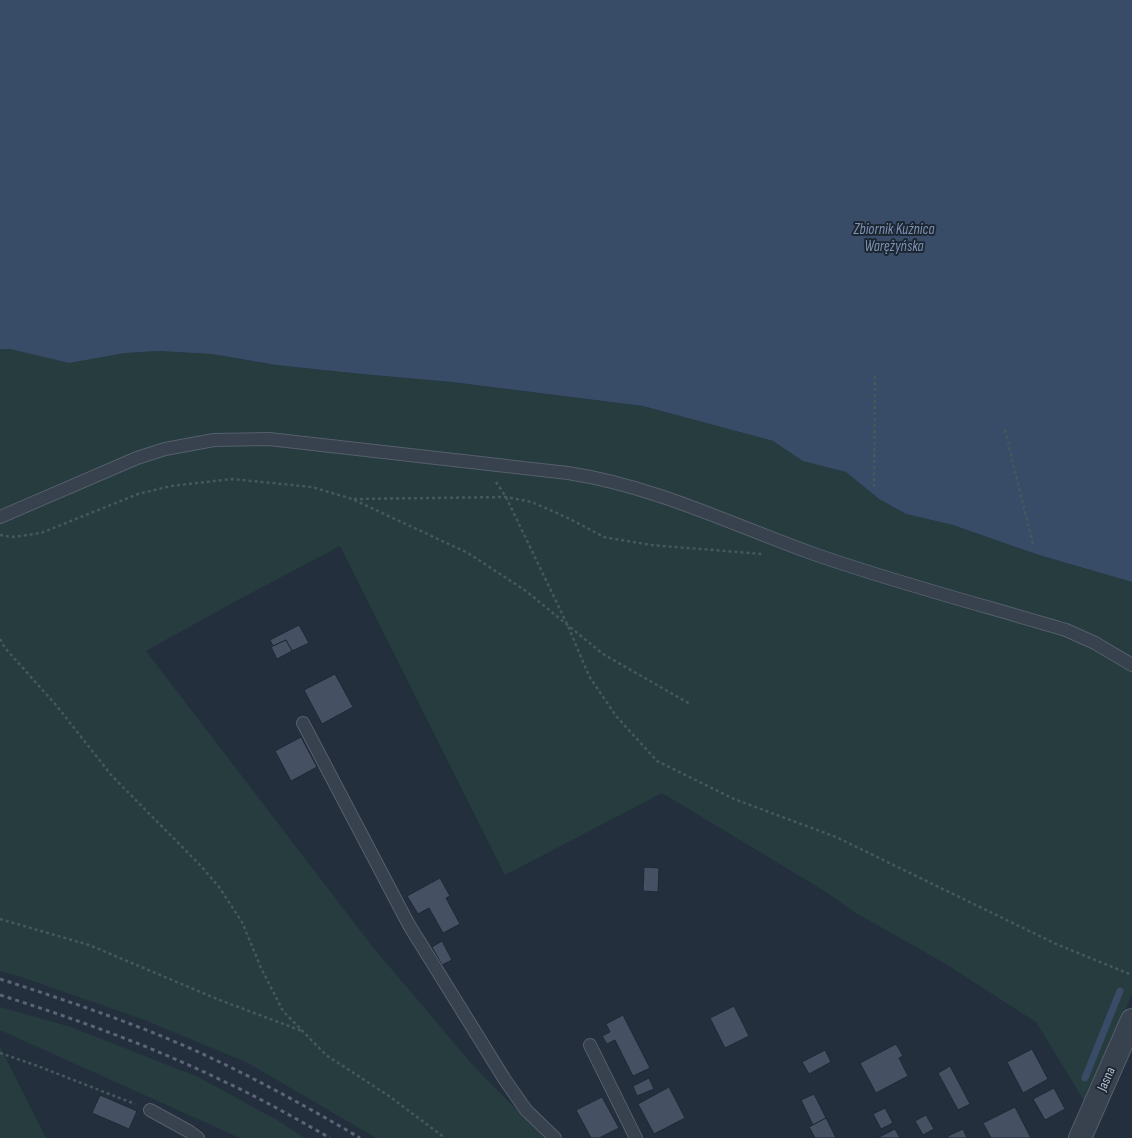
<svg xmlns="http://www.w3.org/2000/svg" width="1132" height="1138" viewBox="0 0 1132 1138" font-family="'Sofia Sans Condensed',sans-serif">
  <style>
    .green { fill: #263c3f }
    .water { fill: #394c67 }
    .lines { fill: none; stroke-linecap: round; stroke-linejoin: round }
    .stream { stroke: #394c67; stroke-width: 7 }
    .building { fill: #455162; stroke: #1f2835 }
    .service-casing { stroke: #565f6c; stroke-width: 14 }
    .minor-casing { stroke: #565f6c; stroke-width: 24 }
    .path { stroke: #44595c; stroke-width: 2.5; stroke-dasharray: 3 3; stroke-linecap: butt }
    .service { stroke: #38414e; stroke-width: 12 }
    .minor { stroke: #38414e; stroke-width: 22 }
    .rail { stroke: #5a6575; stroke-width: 3; stroke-dasharray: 4 4; stroke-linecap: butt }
    .labels { text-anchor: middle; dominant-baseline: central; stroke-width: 4; stroke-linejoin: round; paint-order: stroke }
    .street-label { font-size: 14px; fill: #b4bcc9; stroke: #1d2633 }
    .water-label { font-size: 15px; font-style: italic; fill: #7c92b1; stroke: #1d2633 }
  </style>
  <rect width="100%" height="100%" fill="#242f3e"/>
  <g class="green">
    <polygon points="0,349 10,349 69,363 125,353 159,351 212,354 276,365 362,374 452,382 643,406 773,441 804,461 846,472 879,499 906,514 953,525 1039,555 1132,582 1132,994 1086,1104 1036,1022 944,963 854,912 826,892 662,793 505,875 340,546 236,601 146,651 372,946 471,1063 544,1138 376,1138 248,1063 142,1019 21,977 0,971"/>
    <polygon points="0,1007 71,1027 198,1077 277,1120 305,1138 240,1138 0,1030"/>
    <polygon points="0,1047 46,1138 0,1138"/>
  </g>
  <polygon class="water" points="0,0 1132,0 1132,582 1039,555 953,525 906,514 879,499 846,472 803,461 773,441 643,406 452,382 362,374 276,365 212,354 159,351 125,353 69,363 10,349 0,349"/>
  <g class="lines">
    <polyline class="stream" points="1085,1078 1120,991"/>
  </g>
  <g class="building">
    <polygon points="299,625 309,643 292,651 286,640 273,646 270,640"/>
    <polygon points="286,640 292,651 277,659 271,647"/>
    <polygon points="335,674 353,707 322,724 304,690"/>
    <polygon points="301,737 317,767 291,781 275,751"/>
    <polygon points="644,867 659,868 658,892 643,891"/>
    <polygon points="440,878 450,896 446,898 460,924 443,933 429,908 418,914 407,896"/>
    <polygon points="442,941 452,960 442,965 432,947"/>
    <polygon points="734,1006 749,1036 725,1048 710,1018"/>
    <polygon points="623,1015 650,1068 633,1076 615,1040 607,1044 602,1036 610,1032 606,1024"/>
    <polygon points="896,1044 903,1056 899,1058 908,1076 876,1093 860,1063"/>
    <polygon points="1032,1049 1048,1079 1023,1093 1007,1062"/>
    <polygon points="825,1050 831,1062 809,1074 802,1062"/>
    <polygon points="950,1066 970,1104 958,1110 938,1073"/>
    <polygon points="649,1078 654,1089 637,1096 633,1086"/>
    <polygon points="669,1087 685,1118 654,1134 638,1104"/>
    <polygon points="1054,1088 1065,1109 1045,1120 1033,1099"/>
    <polygon points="814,1094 826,1118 813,1125 801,1100"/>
    <polygon points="100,1095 137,1111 129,1129 92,1113"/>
    <polygon points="602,1097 619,1128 599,1138 591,1138 576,1110"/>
    <polygon points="1015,1107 1031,1138 991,1138 983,1123"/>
    <polygon points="885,1108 893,1123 881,1129 873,1114"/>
    <polygon points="926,1115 934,1129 923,1135 915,1121"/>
    <polygon points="826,1118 836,1138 815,1138 809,1127"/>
    <polygon points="895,1129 900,1138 877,1138"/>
    <polygon points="963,1129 967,1138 948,1138 948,1136"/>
  </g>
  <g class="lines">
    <defs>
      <g id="service">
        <path d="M 0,517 L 137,458 L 165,449 L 214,440 L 269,439 L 568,473 C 654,486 733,525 814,554 C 897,583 982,605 1066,630 L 1095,643 L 1132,665"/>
        <polyline points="303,723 409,925 505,1080 526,1110 555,1138"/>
        <polyline points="590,1045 636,1138"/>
        <polyline points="150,1110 190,1132 198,1138"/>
      </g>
      <polyline id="minor" points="1080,1138 1132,1020"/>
    </defs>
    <use href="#service" class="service-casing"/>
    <use href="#minor" class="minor-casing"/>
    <g class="path">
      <polyline points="1005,430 1033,544"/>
      <polyline points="496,482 506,497 568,626 589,676 616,716 657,761 734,799 836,837 1056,944 1132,975"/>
      <polyline points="874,487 875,376"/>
      <polyline points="354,499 506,497 532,502 570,519 604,537 651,545 762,554"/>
      <polyline points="0,535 13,537 41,533 138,494 171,486 232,479 312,487 352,499 468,553 526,591 603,654 690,704"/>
      <polyline points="0,639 5,648 56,705 112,776 201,866 219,887 242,922 261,968 283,1011 326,1055 389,1096 445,1138"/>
      <polyline points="0,919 89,945 217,999 302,1031"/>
      <polyline points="0,1053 35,1065 135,1104"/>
    </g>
    <use href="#service" class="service"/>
    <use href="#minor" class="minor"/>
    <g class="rail">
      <path d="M 0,979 C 65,1000 131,1022 194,1050 C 251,1076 306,1106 360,1138"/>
      <path d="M 0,995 C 76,1019 151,1046 223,1081 C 260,1098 295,1118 330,1138"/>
    </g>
  </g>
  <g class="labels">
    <g class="street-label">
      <text transform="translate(1106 1079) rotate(-66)">Jasna</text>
    </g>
    <g class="water-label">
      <text x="894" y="229">Zbiornik Kuźnica<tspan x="894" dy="17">Warężyńska</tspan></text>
    </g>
  </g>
</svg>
